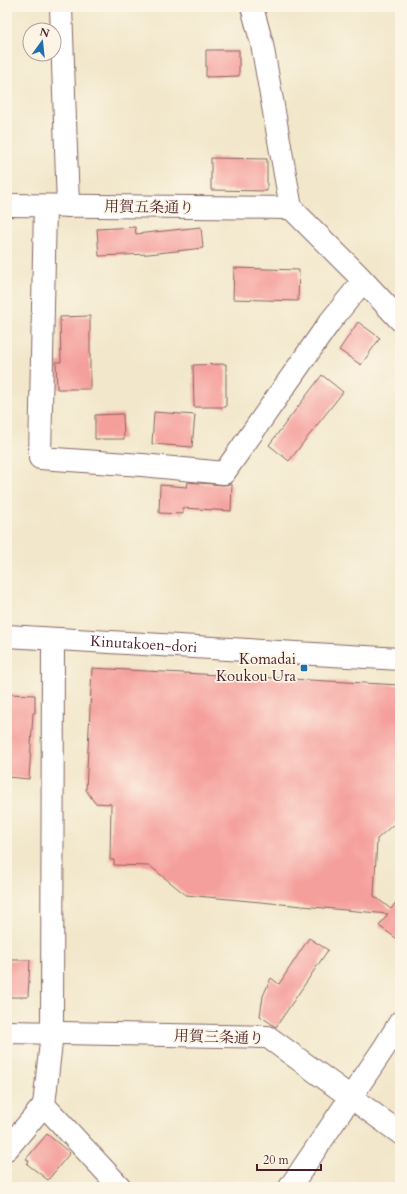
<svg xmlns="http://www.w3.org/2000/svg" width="407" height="1194" viewBox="0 0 407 1194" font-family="Cardo,'Noto Serif JP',serif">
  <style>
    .building { fill: #f59f9c }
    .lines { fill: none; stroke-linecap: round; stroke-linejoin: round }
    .minor-casing { stroke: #856563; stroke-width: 24 }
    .minor { stroke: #fff; stroke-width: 22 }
    .poi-dot { fill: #1f6fb2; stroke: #fcf5e5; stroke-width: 1.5 }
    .labels { text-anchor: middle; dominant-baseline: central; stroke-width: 3.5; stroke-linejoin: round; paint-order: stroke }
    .street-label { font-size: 15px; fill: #4a1f2b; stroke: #fcf5e5 }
    .poi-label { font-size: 15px; fill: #4a1f2b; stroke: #fcf5e5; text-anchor: end }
  </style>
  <rect width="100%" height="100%" fill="#fcf5e5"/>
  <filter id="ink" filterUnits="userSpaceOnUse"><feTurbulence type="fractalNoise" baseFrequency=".025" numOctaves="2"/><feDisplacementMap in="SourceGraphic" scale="8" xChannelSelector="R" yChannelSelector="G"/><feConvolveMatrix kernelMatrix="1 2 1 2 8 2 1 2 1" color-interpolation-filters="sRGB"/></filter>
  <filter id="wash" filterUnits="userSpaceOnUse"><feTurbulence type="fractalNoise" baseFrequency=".012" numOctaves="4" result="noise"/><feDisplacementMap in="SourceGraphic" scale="16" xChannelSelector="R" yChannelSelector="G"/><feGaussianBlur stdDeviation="0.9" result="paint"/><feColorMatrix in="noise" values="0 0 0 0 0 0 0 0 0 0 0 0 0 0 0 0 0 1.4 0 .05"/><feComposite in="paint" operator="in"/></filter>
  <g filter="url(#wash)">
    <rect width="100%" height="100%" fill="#f2e7cb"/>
    <g id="blocks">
      <g class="building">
        <polygon points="206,50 239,50 239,76 206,77"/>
        <polygon points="211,158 267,159 267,191 211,190"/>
        <polygon points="135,227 136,234 201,227 203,248 149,254 99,256 97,229"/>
        <polygon points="234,268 299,270 298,301 233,299"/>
        <polygon points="90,316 90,389 57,389 56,362 61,362 60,317"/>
        <polygon points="358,322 380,338 361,365 339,350"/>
        <polygon points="226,364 226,407 194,407 193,365"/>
        <polygon points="322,375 343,392 289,461 269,445"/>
        <polygon points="154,412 195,415 192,447 152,444"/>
        <polygon points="123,414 124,439 95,439 95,415"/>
        <polygon points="188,482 223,485 232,484 231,511 183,508 183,514 159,513 160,485 187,487"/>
        <polygon points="92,668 400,685 400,823 395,823 377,839 374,896 391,909 400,897 400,941 379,926 388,914 186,895 150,866 114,865 114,860 110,860 111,804 95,803 86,790"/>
        <polygon points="7,694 35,695 35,713 33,713 29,779 7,777"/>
        <polygon points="309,938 328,950 276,1027 260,1016 263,996 271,978 279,984"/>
        <polygon points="7,960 30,960 28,997 7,997"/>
        <polygon points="47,1134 70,1153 48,1180 27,1164 29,1161 26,1159"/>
      </g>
    </g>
  </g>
  <g filter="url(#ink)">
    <use href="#blocks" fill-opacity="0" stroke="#856563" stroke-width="1"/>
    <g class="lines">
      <defs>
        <g id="minor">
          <polyline points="61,7 68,206"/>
          <polyline points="252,7 262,44 291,208 358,275 400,320"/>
          <polyline points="7,205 291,208"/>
          <polyline points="45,206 40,458 142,465 224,473 329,323 363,281"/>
          <path id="s1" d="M 7,636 L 400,659"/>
          <polyline points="53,639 52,1033 44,1105 120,1187"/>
          <polyline points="7,1032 268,1037 400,1133"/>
          <polyline points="7,1149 44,1105"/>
          <polyline points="290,1187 384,1048 400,1022"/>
        </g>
      </defs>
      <use href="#minor" class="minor-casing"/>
      <use href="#minor" class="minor"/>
    </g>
  </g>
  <rect class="poi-dot" x="300" y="664" width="8" height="8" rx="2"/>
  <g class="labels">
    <g class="street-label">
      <text transform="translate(149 207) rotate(1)">用賀五条通り</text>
      <text stroke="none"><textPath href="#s1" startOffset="137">Kinutakoen-dori</textPath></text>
      <text transform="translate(219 1037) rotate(2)">用賀三条通り</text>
    </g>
    <g class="poi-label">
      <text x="296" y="659">Komadai<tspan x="296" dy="17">Koukou Ura</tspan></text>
    </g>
  </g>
  <rect width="407" height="1194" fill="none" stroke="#fcf5e5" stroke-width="24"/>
  <g transform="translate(42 42) rotate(15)"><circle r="19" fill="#fcf5e5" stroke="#b59f9b"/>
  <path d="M0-3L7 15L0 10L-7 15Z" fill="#1f6fb2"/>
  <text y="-6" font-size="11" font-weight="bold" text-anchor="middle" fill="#4a1f2b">N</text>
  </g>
  <path d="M257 1164v6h64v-6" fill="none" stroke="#4a1f2b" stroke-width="2"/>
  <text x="263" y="1164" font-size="12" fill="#4a1f2b" stroke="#fcf5e5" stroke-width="3" paint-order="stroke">20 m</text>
</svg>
